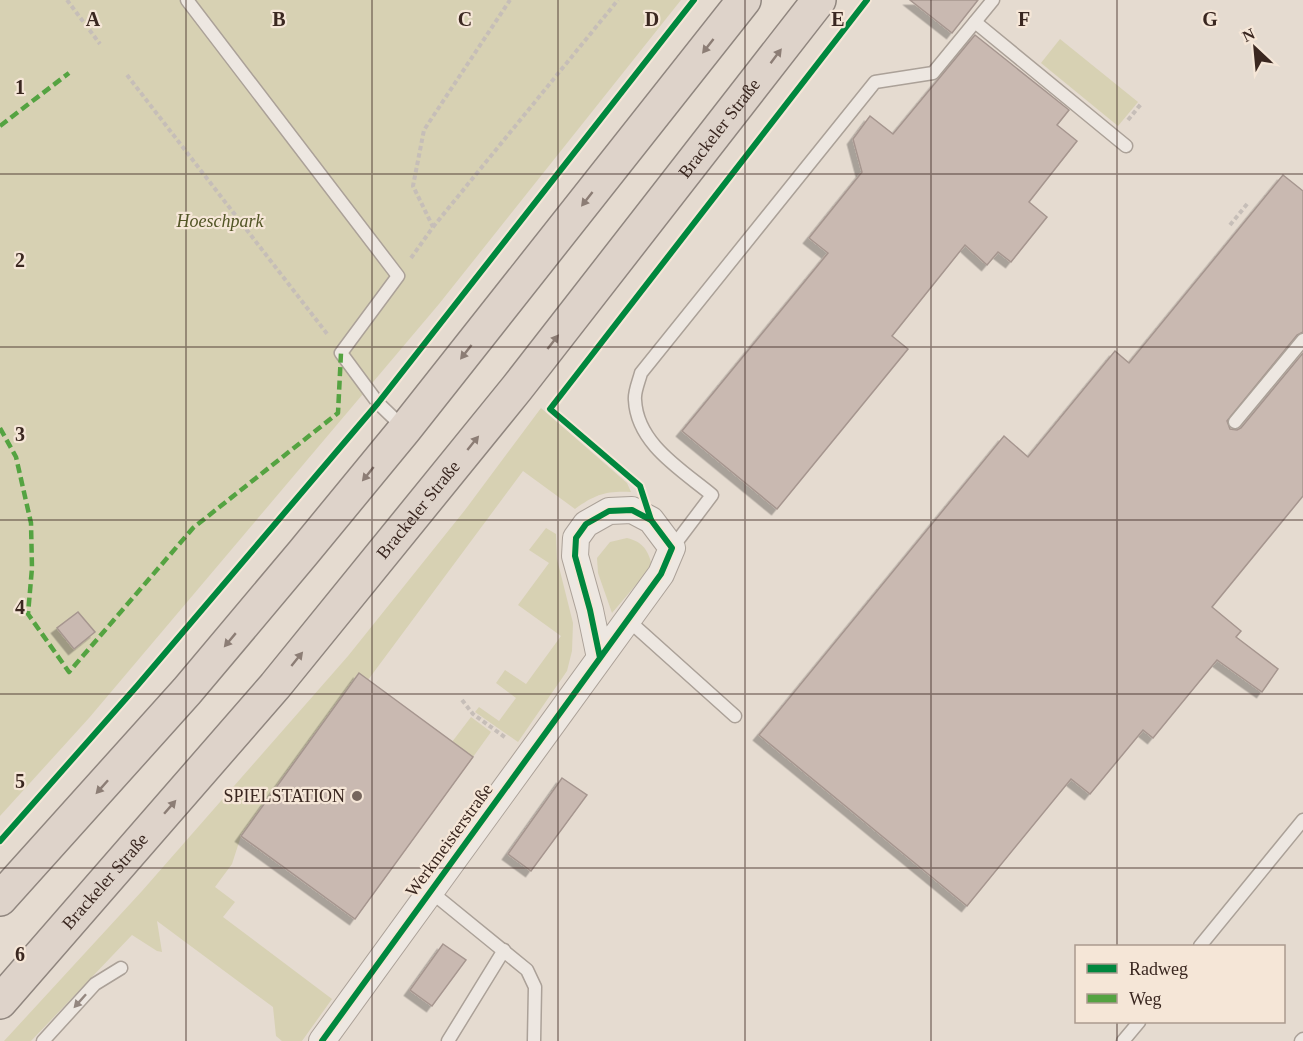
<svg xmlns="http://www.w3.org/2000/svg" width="1303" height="1041" viewBox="0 0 1303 1041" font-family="Georgia,serif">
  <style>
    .green { fill: #d7d1b3 }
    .building { fill: #c9b9b1; stroke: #a6968f; stroke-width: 1.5; filter: url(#shadow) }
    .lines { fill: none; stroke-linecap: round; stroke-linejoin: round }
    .service-casing { stroke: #aba198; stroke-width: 15 }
    .minor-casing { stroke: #aba198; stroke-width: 28 }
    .trunk-casing { stroke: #90867f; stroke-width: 36 }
    .path { stroke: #c6beb8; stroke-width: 4; stroke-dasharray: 4.5 3; stroke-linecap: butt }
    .service { stroke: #ede7e1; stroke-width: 12 }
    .minor { stroke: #ede7e1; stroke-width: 26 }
    .trunk { stroke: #ded3ca; stroke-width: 33 }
    .quiet { stroke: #54a341; stroke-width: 4.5; stroke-dasharray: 9 4.5; stroke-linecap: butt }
    .cycleway-casing { stroke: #f5e6d7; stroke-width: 10 }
    .cycleway { stroke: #00873e; stroke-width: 6 }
    .oneway { fill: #8c7d75 }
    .oneway2 { fill: #948780 }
    .grid { fill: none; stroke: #3a2720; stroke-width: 1.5; stroke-opacity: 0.55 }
    .poi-dot { fill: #76665e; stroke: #f5e6d7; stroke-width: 2 }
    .labels { text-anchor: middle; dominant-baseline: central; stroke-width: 4.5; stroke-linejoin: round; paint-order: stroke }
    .street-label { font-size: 18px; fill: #3a2720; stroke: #f5e6d7 }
    .park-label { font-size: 18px; font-style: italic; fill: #535627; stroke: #f5e6d7 }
    .poi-label { font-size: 18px; fill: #3a2720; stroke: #f5e6d7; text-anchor: end }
    .grid-label { font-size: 20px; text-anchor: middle; font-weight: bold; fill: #3a2720; stroke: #f5e6d7; stroke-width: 4.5; stroke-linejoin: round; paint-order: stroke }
  </style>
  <defs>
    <filter id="shadow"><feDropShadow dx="-5.5" dy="5.5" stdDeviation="0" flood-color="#0004"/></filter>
  </defs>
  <rect width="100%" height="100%" fill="#e5dbd0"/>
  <g class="green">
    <polygon points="0,0 681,0 439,304 89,718 0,816"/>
    <polygon points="1060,39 1138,102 1118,126 1041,63"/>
    <path d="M 541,408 L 627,483 L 631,492 C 606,491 596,494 575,509 L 523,471 L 368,680 L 359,674 L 241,836 L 232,864 L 215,887 L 235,902 L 223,917 L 332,999 L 302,1041 L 282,1041 L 276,1036 L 273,1007 L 157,921 L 162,952 L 157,951 L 132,935 L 31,1041 L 4,1041 L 142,891 L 348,656 L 465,510 Z"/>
    <polygon points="546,528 556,534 557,559 573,623 572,651 567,671 518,742 475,712 479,707 499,721 516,698 496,683 505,670 526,684 561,636 518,605 549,563 529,550"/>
    <path d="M 627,538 C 643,542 648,550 652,566 L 612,613 L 598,573 L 597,558 L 610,542 Z"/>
    <polygon points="471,717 491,732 473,757 452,742"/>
  </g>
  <g class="building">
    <polygon points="910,0 978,0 952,33"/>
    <polygon points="975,35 1069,110 1057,125 1077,141 1029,202 1047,217 1011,262 998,252 987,265 965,245 892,336 908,349 777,509 682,431 828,253 809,238 862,172 853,139 870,116 893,134"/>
    <polygon points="1283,175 1303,191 1303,332 1297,335 1227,421 1230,429 1237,430 1241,428 1303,353 1303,496 1212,607 1241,631 1236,637 1278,669 1262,692 1217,660 1153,738 1143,730 1090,794 1071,779 967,906 759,735 1004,436 1028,457 1115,351 1129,363"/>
    <polygon points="78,612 95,632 74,649 57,628"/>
    <polygon points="359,673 473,757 355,919 241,836"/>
    <polygon points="562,778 587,795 531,871 508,854"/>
    <polygon points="443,944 466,960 432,1006 410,990"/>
  </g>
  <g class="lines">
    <defs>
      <g id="service">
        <polyline points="187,0 398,276 341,353 378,403 405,429"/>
        <polyline points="975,22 1126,146"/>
        <polyline points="1235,422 1303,340"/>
        <path d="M 672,548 L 712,495 C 682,470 637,444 635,400 C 634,392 639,381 641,373 L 875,82 L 933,73 L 993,0"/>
        <polyline points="628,620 735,716"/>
        <polyline points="430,891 527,970 535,987 534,1041"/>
        <polyline points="1200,946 1303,820"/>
        <polyline points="43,1041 95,984 121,968"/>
        <polyline points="448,1041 504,950"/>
        <polyline points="1123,1041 1139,1022"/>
        <polyline points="1301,1041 1303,1039"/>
      </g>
      <polyline id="minor" points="322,1041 661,574 672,548 651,520 632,510 609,511 586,524 576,538 575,556 590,610 600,658"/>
      <g id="trunk">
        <polyline points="0,899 187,691 303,553 405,429 744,0"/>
        <path id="s1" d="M 0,1002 L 275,686 L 517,388 L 819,0"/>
      </g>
    </defs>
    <use href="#service" class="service-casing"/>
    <use href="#minor" class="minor-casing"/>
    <use href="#trunk" class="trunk-casing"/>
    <g class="path">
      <polyline points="67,0 100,44"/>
      <polyline points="127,75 328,335"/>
      <polyline points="1128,120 1141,104"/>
      <polyline points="1230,225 1248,203"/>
      <polyline points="433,227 618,0"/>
      <polyline points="411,258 433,227 413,186 424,130 510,0"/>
      <polyline points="462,700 473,714 506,738"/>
    </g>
    <use href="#service" class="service"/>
    <use href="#minor" class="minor"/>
    <use href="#trunk" class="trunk"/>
    <g class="quiet">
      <polyline points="0,126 69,73"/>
      <polyline points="0,428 16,457 31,523 32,568 28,614 69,672 193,528 338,413 341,353"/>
    </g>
    <defs>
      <g id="cycleway">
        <polyline points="651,520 640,486 550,409 867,0"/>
        <polyline points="0,841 137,686 378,403 694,0"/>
        <polyline points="322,1041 661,574 672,548 651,520 632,510 609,511 586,524 576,538 575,556 590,610 600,658"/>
      </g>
    </defs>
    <use href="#cycleway" class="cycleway-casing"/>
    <use href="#cycleway" class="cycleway"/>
  </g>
  <defs><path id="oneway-solid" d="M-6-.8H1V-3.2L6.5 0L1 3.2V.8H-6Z" transform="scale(1.5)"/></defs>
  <g class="oneway">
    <use href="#oneway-solid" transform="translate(708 46) rotate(128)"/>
    <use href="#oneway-solid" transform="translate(776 56) rotate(-53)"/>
    <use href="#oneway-solid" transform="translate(587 199) rotate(128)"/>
    <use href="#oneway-solid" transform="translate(553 342) rotate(-52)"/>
    <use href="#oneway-solid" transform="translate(466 352) rotate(128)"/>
    <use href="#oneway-solid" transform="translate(473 443) rotate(-51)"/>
    <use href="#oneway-solid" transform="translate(368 474) rotate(129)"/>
    <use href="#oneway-solid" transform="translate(230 640) rotate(130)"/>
    <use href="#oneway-solid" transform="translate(297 659) rotate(-51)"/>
    <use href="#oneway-solid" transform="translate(102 787) rotate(132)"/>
    <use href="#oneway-solid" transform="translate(170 807) rotate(-49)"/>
  </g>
  <use class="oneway2" href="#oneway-solid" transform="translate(80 1001) rotate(132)"/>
  <path class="grid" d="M 186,0 L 186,1041M 372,0 L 372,1041M 558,0 L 558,1041M 745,0 L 745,1041M 931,0 L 931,1041M 1117,0 L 1117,946M 0,174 L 1303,174M 0,347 L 1303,347M 0,520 L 1303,520M 0,694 L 1303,694M 0,868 L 1303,868M 1117,1022 L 1117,1041"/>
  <circle class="poi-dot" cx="357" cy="796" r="6"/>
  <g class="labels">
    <g class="street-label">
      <text stroke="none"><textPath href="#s1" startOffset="1132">Brackeler Straße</textPath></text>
      <text stroke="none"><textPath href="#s1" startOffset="646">Brackeler Straße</textPath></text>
      <text transform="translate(449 840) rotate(-54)">Werkmeisterstraße</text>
      <text stroke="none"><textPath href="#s1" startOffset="160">Brackeler Straße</textPath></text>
    </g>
    <g class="park-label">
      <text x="220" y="221">Hoeschpark</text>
    </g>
    <g class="poi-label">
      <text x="345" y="796">SPIELSTATION</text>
    </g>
  </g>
  <g class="grid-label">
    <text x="93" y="26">A</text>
    <text x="279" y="26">B</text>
    <text x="465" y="26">C</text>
    <text x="652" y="26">D</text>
    <text x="838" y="26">E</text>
    <text x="1024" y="26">F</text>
    <text x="1210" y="26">G</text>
    <text x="20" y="94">1</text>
    <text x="20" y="267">2</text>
    <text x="20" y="441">3</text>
    <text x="20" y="614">4</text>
    <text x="20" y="788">5</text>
    <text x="20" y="961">6</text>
  </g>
  <rect x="1075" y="945" width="210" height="78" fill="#f5e6d7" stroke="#aa9a8e" stroke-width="1.5"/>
  <rect x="1087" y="964" width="30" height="9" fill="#00873e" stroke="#aa9a8e" stroke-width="1.5"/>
  <text x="1129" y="975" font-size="18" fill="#3a2720">Radweg</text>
  <rect x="1087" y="994" width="30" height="9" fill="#54a341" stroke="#aa9a8e" stroke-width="1.5"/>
  <text x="1129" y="1005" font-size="18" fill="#3a2720">Weg</text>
  <g transform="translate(1255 48) rotate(334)" stroke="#f5e6d7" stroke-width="4.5" paint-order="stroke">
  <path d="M0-4.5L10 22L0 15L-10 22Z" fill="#3a2720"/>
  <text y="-9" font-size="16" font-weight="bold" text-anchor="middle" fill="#3a2720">N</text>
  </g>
</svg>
